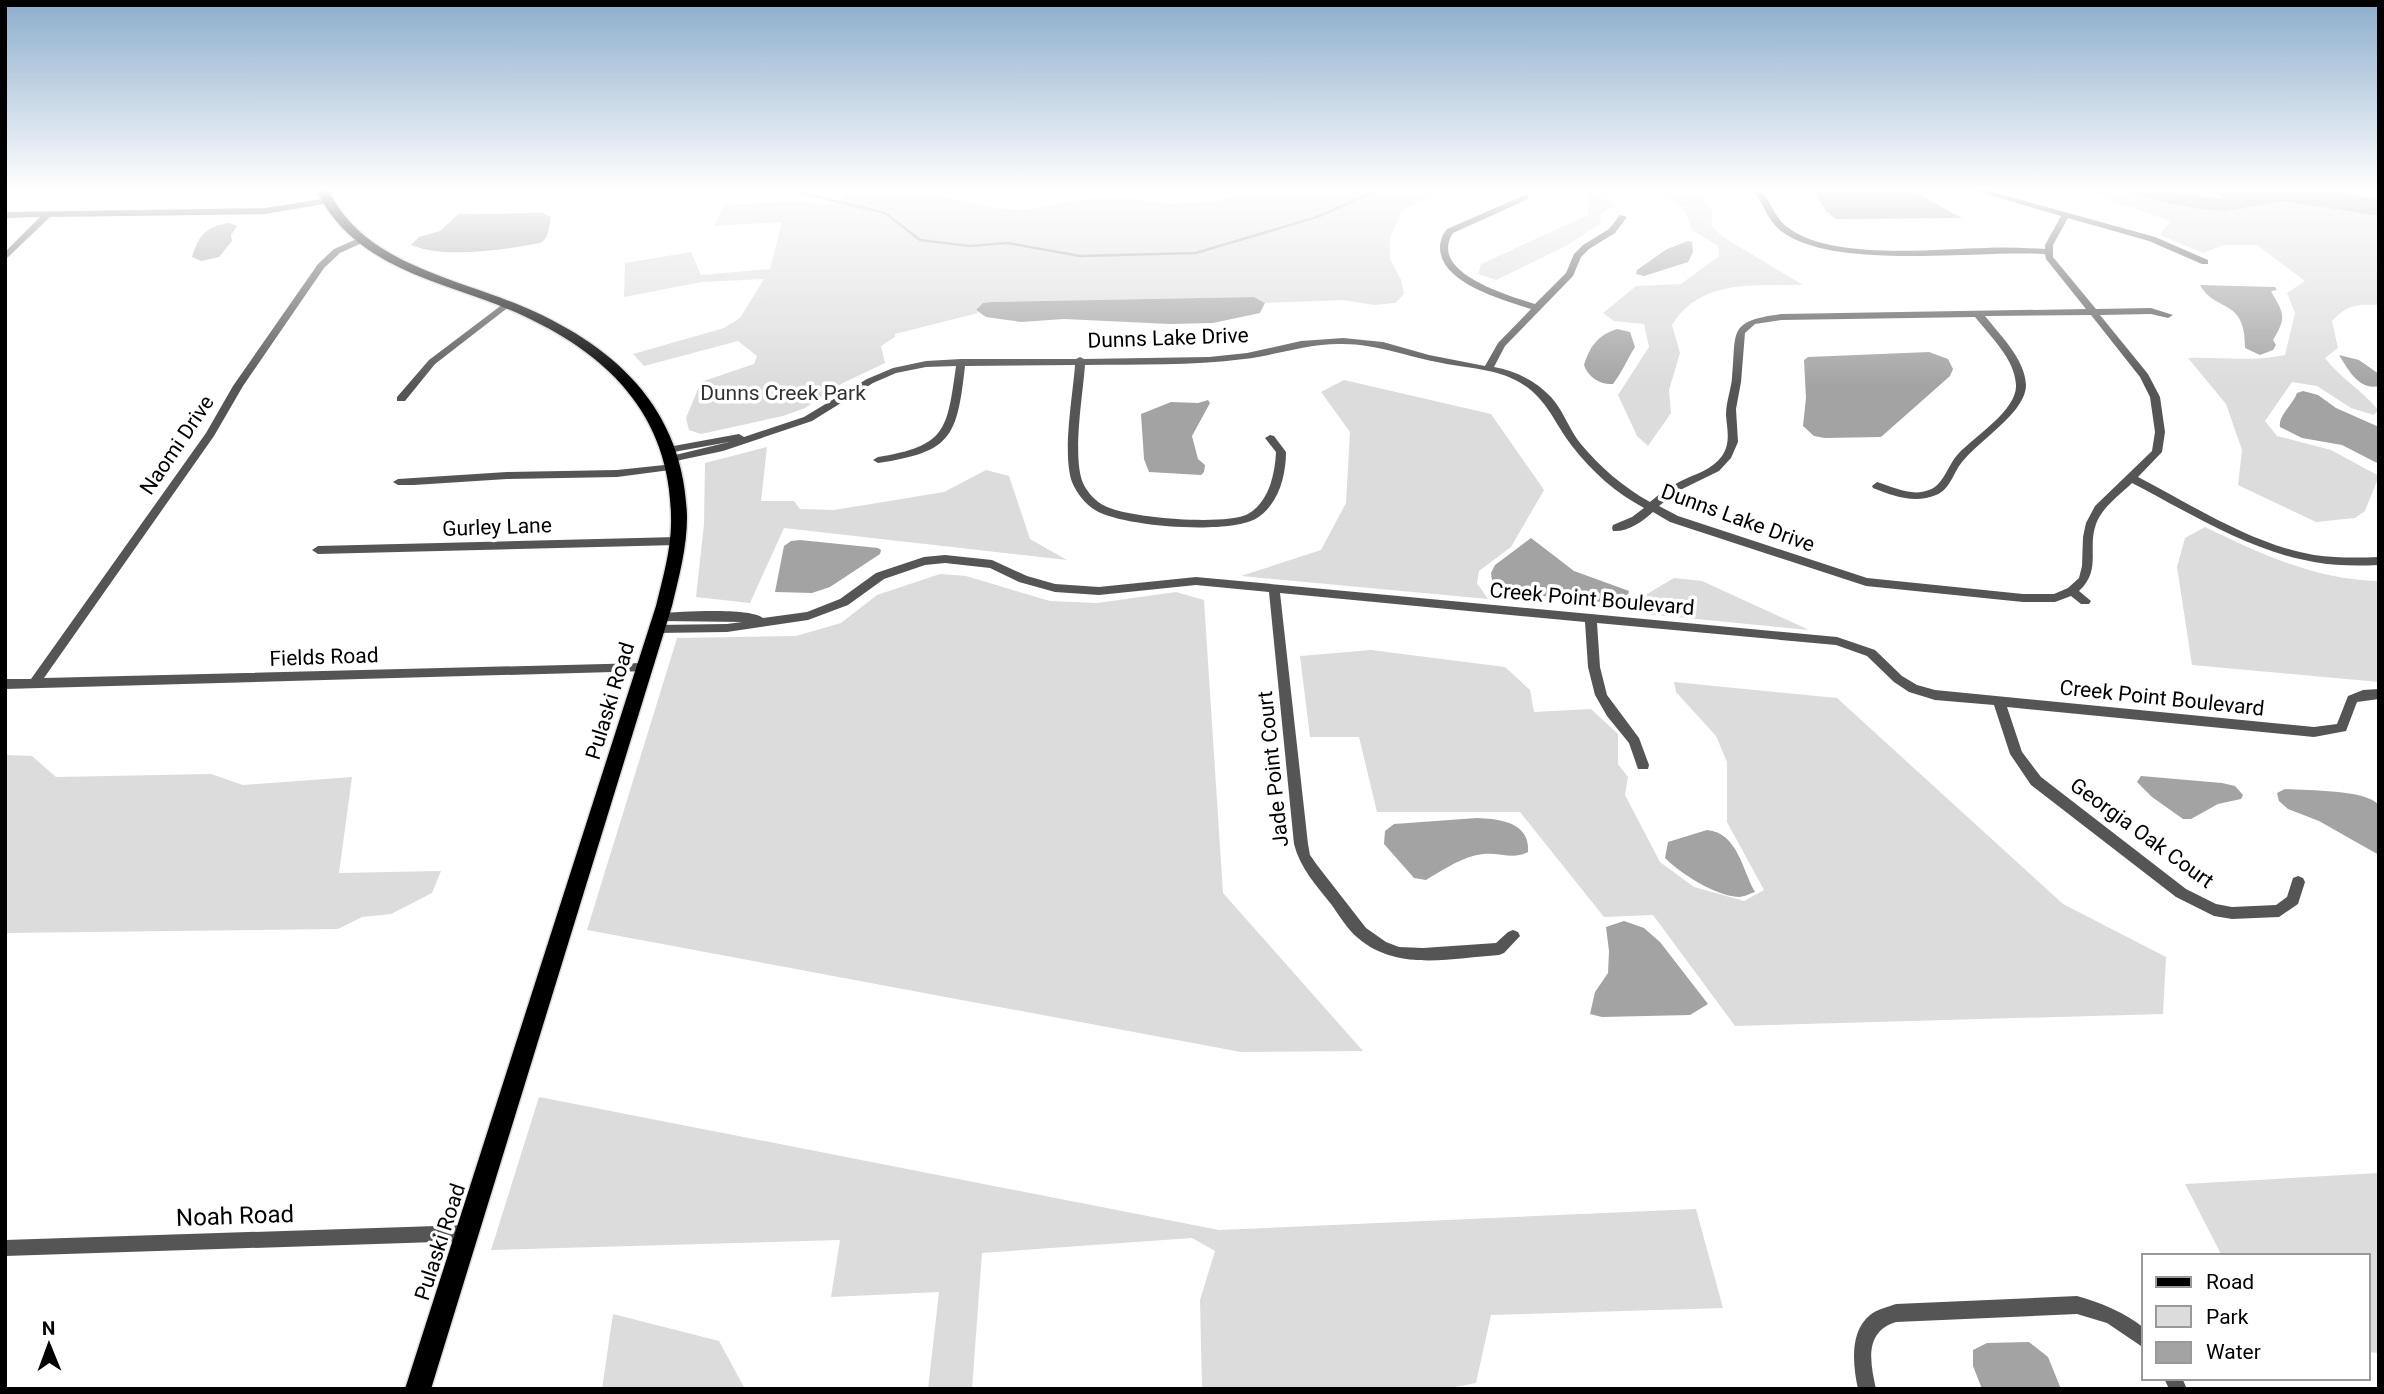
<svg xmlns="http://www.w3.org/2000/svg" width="2384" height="1394" viewBox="0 0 2384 1394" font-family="Roboto,sans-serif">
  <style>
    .green { fill: #dcdcdc }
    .water { fill: #a3a3a3 }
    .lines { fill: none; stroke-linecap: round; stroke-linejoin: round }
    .stream { stroke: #a3a3a3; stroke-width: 2.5 }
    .primary-casing { stroke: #dbdbdb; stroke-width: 3 }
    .minor { fill: #555; fill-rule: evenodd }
    .primary { fill: #000; fill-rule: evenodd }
    .labels { text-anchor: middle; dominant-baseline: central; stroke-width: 7; stroke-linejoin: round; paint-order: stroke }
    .street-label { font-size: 21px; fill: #000; stroke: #fff }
    .park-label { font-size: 21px; fill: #333; stroke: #fff }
    .near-street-label { font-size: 24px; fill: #000; stroke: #fff }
  </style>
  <rect width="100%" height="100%" fill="#fff"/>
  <g class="green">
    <polygon points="849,191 934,191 945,197 994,208 1028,210 1083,199 1136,199 1168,204 1215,201 1261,191 1440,191 1402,210 1390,238 1390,259 1401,280 1404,294 1395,303 1374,305 1343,300 1265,303 1254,297 992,302 976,310 978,313 895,334 895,337 881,346 885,363 841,384 805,408 783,416 701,434 689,430 686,418 701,382 754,364 757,356 738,341 644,366 633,354 724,328 740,318 764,279 702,282 624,297 625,263 691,252 701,275 770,269 782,222 714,226 725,205 803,201 814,205 839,203"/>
    <polygon points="1588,191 1611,191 1607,197 1616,206 1601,213 1600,224 1566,246 1496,280 1478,274 1481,264 1588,215"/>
    <path d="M 1659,191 L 1694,191 L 1713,212 L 1711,225 L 1723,237 L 1803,285 C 1755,286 1701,278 1672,325 L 1680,353 L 1669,390 L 1671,413 L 1648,446 L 1637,436 L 1618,395 L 1649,347 L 1644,324 L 1614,321 L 1603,313 L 1636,286 L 1681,284 L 1719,256 L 1718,246 L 1692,230 L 1683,207 Z"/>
    <path d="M 2085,191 L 2126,191 L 2168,203 L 2201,209 L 2226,211 L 2282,201 L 2379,216 L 2379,305 C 2356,304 2347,305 2332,321 L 2338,348 L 2325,358 C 2340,378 2362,390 2378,410 L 2374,415 L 2351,408 L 2317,386 L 2292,382 L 2265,421 L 2277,436 L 2331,450 L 2379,476 L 2365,511 L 2355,518 L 2316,522 L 2238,485 L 2242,450 L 2226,404 L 2188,358 C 2220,357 2254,362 2285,355 L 2295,313 L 2287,293 L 2305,281 L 2257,245 L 2224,245 L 2203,253 L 2160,235 L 2170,221 Z"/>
    <polygon points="1344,380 1491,414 1544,490 1511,547 1479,571 1477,583 1488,599 1241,576 1321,550 1346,503 1350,432 1321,392"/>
    <polygon points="767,447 761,501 794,501 800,509 834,510 944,492 986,470 1009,476 1030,539 1067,560 784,528 750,603 696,597 704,524 705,463"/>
    <path d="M 2205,527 C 2261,554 2316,580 2379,581 L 2379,682 L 2192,665 L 2177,567 L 2185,538 Z"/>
    <polygon points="940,574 966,576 1050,601 1097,603 1176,592 1204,600 1223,893 1363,1051 1241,1052 587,930 677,638 796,636 841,623 877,595"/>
    <polygon points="1674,578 1702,581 1809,630 1647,614 1647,594"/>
    <polygon points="1371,650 1505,667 1530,690 1534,712 1591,709 1618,734 1618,764 1628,777 1625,795 1660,862 1694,887 1744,901 1764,890 1727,822 1727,762 1716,736 1676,692 1674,682 1837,698 2063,904 2166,957 2163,1014 1735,1026 1653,915 1604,917 1520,812 1377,812 1359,737 1310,737 1300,656"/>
    <polygon points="5,755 32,756 56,777 211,774 243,785 352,777 339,873 441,871 432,893 391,914 362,917 338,929 5,933"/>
    <polygon points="539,1097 1219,1230 1696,1209 1723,1308 1491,1315 1476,1383 1445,1389 1202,1389 1200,1300 1215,1251 1192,1238 982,1253 972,1389 928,1389 939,1292 831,1297 840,1240 491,1250"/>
    <polygon points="2379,1173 2379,1353 2368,1352 2368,1256 2222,1256 2185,1184"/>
    <polygon points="613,1314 719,1341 745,1389 602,1389"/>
  </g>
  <g class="water">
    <polygon points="1814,191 1913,191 1962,218 1836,219 1826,211"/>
    <polygon points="2126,191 2173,191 2220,199 2221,196 2213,191 2335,191 2379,199 2379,216 2282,201 2226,211 2201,209 2168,203"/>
    <path d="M 542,213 L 551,217 C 549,226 549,239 540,243 C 502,250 446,259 411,245 L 419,237 L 440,231 L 458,214 Z"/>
    <path d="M 229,223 L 237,226 L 231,235 L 232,241 L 219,257 L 201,261 L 192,257 C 199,235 206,226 229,223 Z"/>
    <polygon points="1688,241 1692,242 1693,252 1688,262 1644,276 1636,274 1637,270 1667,249"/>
    <path d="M 2200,285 L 2275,287 L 2277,290 L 2271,291 C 2283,313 2288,316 2273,340 L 2276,345 L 2273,350 L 2260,355 L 2245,348 C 2246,297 2215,313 2200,285 Z"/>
    <polygon points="1254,297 1265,303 1260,313 1213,323 1170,324 1064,319 1021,322 986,317 976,310 983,303 992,302"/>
    <path d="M 1617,329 L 1630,332 L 1635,347 C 1627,360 1622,372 1613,384 C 1600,385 1588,377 1584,365 C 1590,346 1598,335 1617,329 Z"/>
    <polygon points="1929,352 1948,359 1953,369 1950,376 1881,437 1825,438 1814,436 1803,426 1806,398 1804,360 1808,357"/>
    <path d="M 2339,355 L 2359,360 L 2379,374 L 2379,386 C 2358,391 2347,367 2339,355 Z"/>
    <path d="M 2303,391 L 2318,395 L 2336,408 L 2379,427 L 2379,464 L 2342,445 L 2302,438 L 2280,427 C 2278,415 2293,405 2297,393 Z"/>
    <polygon points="1208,400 1210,403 1192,436 1198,459 1205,465 1204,472 1201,475 1149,472 1144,459 1141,414 1171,402 1198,403"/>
    <path d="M 1531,538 L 1574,571 L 1629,591 C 1627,601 1624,601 1615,603 C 1590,601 1506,596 1492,580 L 1491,573 L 1495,565 Z"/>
    <polygon points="800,540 878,548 881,550 880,554 830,587 812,593 775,592 784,546 791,541"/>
    <polygon points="2141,776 2222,783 2235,786 2243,795 2241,799 2218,804 2191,819 2183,819 2152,797 2137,782"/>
    <path d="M 2285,789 C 2306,791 2365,789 2379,805 L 2379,855 L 2319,821 L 2288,809 L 2279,801 L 2277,793 Z"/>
    <path d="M 1477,818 C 1500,819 1530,822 1528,852 C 1513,860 1500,852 1483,854 C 1463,856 1443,870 1426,880 L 1414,878 L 1384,844 L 1385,831 L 1394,824 Z"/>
    <path d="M 1707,830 C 1738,833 1742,870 1755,892 C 1751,893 1744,897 1739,897 C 1716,896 1681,874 1665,858 L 1668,842 Z"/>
    <polygon points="1624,921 1644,928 1660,942 1708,1004 1690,1015 1602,1017 1590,1014 1595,992 1608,973 1609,951 1606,927"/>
    <polygon points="2029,1342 2048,1357 2061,1389 1982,1389 1973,1366 1973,1350 1987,1343"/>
  </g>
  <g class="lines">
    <polyline class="stream" points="794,191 885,213 920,240 969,246 1008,243 1080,256 1196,253 1317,217 1376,191"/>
    <defs>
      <path id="primary" d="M 317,191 L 329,191 C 359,253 429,272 490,294 C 596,331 684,395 687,517 C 687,547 679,577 672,606 L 431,1389 L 405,1389 L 656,606 C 663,577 672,547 671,517 C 670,399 587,338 485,300 C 420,277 349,258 317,191 Z"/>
    </defs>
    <use href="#primary" class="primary-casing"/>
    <g class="minor">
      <path d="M 1754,191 L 1762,191 C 1770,202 1775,217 1786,226 C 1828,261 1933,249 1986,248 C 2005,247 2025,248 2045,249 L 2045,245 L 2061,216 L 1976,191 L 1989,191 L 2155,237 L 2208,260 L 2208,264 L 2202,264 L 2149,241 L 2068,218 L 2053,245 L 2053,257 L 2096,309 L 2151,308 L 2173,315 L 2168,318 L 2151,314 L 2100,315 L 2148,374 L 2160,397 L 2165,432 L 2162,452 L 2138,477 C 2194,506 2251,544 2314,555 C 2336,558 2357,558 2379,557 L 2379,565 C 2357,566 2336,566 2314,562 C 2249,551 2190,513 2132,483 C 2120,495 2102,507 2096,524 C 2087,549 2102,570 2079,591 L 2091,601 L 2089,604 L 2081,604 L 2071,596 L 2055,602 L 2023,602 L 1866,586 L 1670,522 L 1653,512 C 1642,522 1628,532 1613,531 L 1612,528 L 1613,525 L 1632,517 L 1644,508 C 1616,493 1592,472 1572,446 C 1554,423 1547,398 1519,382 C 1497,369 1466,368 1442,363 C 1408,357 1377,344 1343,344 C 1309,343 1277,355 1244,359 C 1191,366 1137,364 1085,365 C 1083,394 1072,457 1083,483 C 1087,492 1096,502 1105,506 C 1128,518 1225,526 1248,514 C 1269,502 1275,474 1276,452 L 1265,438 L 1270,435 L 1274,436 L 1286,452 C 1286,475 1279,504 1257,518 C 1231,535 1122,527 1095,510 C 1085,504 1076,492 1072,482 C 1062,454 1073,395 1075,365 L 965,366 C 957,437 952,452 878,463 L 873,460 L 878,457 C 946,446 947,431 956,366 L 926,367 L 896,373 L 873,383 L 812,421 L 723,451 L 671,462 L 666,459 L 667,457 L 729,442 L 668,453 L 663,450 L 668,447 L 739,434 L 744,437 L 804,417 L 867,379 L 893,368 L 926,361 L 961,359 L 1076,359 L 1080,357 L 1084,359 L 1209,357 L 1247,353 L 1301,341 L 1343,338 L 1383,342 L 1429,355 L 1485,366 L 1498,343 L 1531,309 C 1504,300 1442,284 1440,249 C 1440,241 1442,235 1447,229 L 1525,195 L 1528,195 L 1528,199 L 1453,233 C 1427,273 1510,296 1535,304 L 1566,273 L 1574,254 L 1583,245 L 1609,229 L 1620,215 L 1627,217 L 1615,233 L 1589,249 L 1581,257 L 1573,276 L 1505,346 L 1494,367 C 1516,371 1536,381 1551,397 C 1563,410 1569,429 1580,443 C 1600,467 1623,487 1650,502 C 1660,493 1670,486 1681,481 C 1695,474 1712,470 1722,456 C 1731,442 1727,430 1726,415 C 1726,402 1731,390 1732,378 C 1737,332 1726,321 1781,314 L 2086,309 L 2046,259 L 2045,254 C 1977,250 1833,271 1781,231 C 1768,221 1763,203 1754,191 ZM 2091,315 L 2140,377 L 2150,397 L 2155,432 L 2152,451 L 2095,506 L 2086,523 L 2083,537 L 2082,566 L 2079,578 L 2068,588 L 2054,594 L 2023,594 L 1867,578 L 1678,516 L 1659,506 L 1678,491 L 1719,471 L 1731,458 L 1738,442 L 1736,409 L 1741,382 L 1745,333 L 1755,324 L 1781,320 L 1975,317 C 1990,336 2015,359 2016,385 C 2017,410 1975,436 1959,453 C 1948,464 1944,485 1929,490 C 1912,497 1893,487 1877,482 L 1872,486 L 1873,488 C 1893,496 1915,504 1936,495 C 1950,490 1953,473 1962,462 C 1978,443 2000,429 2016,409 C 2021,402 2026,394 2026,385 C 2025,359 2000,335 1985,316 Z"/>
      <polygon points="327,198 331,201 330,203 265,214 50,217 5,260 5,252 40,217 5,218 5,212 265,208"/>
      <polygon points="361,237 365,240 364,242 340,253 324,268 243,386 214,436 44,678 644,663 648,665 650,668 648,671 5,689 5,679 31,679 206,433 233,386 318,264 334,249"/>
      <polygon points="507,301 512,304 510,306 435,364 405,401 397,401 397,397 429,360"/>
      <polygon points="674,464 678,465 678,469 617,477 507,479 414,485 398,485 393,482 398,479 507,472 617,470"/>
      <polygon points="677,537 683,541 677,545 318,554 312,550 318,546"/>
      <path d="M 945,555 L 992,560 L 1027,576 L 1055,584 L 1099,587 L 1196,577 L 1837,637 L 1875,650 L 1902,676 L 1917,685 L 1935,690 L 2314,727 L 2337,724 L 2348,696 L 2363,690 L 2379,689 L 2379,699 L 2357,702 L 2346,731 L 2314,737 L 2007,707 L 2022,752 L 2041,777 L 2186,889 L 2216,904 L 2232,907 L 2276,905 L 2287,897 L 2293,878 L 2298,876 L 2303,878 L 2305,882 L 2298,904 L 2279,917 L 2232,919 L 2214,916 L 2176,897 L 2031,785 L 2010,754 L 1994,705 L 1935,700 L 1909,692 L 1894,682 L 1867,656 L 1836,645 L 1597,623 L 1600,667 L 1607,695 L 1639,738 L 1649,765 L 1648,769 L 1638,769 L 1629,743 L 1607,716 L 1595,695 L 1588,667 L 1585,622 L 1280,593 L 1308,844 L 1310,855 L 1317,865 L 1366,928 L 1386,942 L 1399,947 L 1423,948 L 1496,943 L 1508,932 L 1513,930 L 1518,932 L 1520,936 L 1504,953 L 1499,955 C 1452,958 1397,972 1358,938 C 1347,929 1339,915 1331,904 C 1316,885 1300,868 1294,844 L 1269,592 L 1196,585 L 1099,595 L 1055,592 L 1019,582 L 990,568 L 945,563 L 925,565 L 884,579 L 848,605 L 808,620 L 727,632 L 656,633 L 650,629 L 656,625 L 727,624 L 742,622 L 660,621 L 654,617 L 660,613 C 681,612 748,607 763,618 L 807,612 L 840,599 L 876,573 L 924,557 Z"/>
      <polygon points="467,1225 473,1227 475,1233 473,1239 467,1241 5,1256 5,1240"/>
      <path d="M 2077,1296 C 2102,1303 2124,1312 2144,1328 L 2144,1348 L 2107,1323 L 2077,1314 L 1896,1322 C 1864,1332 1870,1362 1876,1389 L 1858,1389 C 1853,1366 1849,1332 1870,1315 C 1877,1309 1888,1307 1896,1304 Z"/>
      <polygon points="2164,1378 2182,1378 2187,1389 2169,1389"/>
    </g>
    <use href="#primary" class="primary"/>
  </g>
  <linearGradient id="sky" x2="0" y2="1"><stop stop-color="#8cadcc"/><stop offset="0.49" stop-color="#fff"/><stop offset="1" stop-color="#fff" stop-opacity="0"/></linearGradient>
  <rect width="2384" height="386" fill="url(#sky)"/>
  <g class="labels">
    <g class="street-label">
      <text transform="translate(1168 338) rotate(-2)">Dunns Lake Drive</text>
      <text transform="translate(177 445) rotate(-56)">Naomi Drive</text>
      <text transform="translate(1738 518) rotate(20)">Dunns Lake Drive</text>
      <text transform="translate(497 527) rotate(-2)">Gurley Lane</text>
      <text transform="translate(1592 599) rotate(5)">Creek Point Boulevard</text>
      <text transform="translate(324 657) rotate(-2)">Fields Road</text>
      <text transform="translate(2162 698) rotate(6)">Creek Point Boulevard</text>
      <text transform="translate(610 701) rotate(-73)">Pulaski Road</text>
      <text transform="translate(1273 769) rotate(-96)">Jade Point Court</text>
      <text transform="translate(2142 833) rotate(36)">Georgia Oak Court</text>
      <text transform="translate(440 1242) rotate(-72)">Pulaski Road</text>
    </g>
    <g class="park-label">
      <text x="783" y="393">Dunns Creek Park</text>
    </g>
    <g class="near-street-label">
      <text transform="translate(235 1216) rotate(-2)">Noah Road</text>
    </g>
  </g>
  <rect width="2384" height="1394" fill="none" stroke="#000000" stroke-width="14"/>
  <rect x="2142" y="1254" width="228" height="126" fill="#ffffff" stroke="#999999" stroke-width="2"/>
  <rect x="2156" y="1277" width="35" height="10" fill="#000000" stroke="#999999" stroke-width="2"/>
  <text x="2206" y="1289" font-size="21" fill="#000000">Road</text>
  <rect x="2156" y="1306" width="35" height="21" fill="#dcdcdc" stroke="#999999" stroke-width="2"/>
  <text x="2206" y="1324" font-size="21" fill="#000000">Park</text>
  <rect x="2156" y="1342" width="35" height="21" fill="#a3a3a3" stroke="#999999" stroke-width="2"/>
  <text x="2206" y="1359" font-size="21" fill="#000000">Water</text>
  <g transform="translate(49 1345) rotate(359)" stroke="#ffffff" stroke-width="5" paint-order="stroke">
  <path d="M0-5L12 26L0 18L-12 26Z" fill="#000000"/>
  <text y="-10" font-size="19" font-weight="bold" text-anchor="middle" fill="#000000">N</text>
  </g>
</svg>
